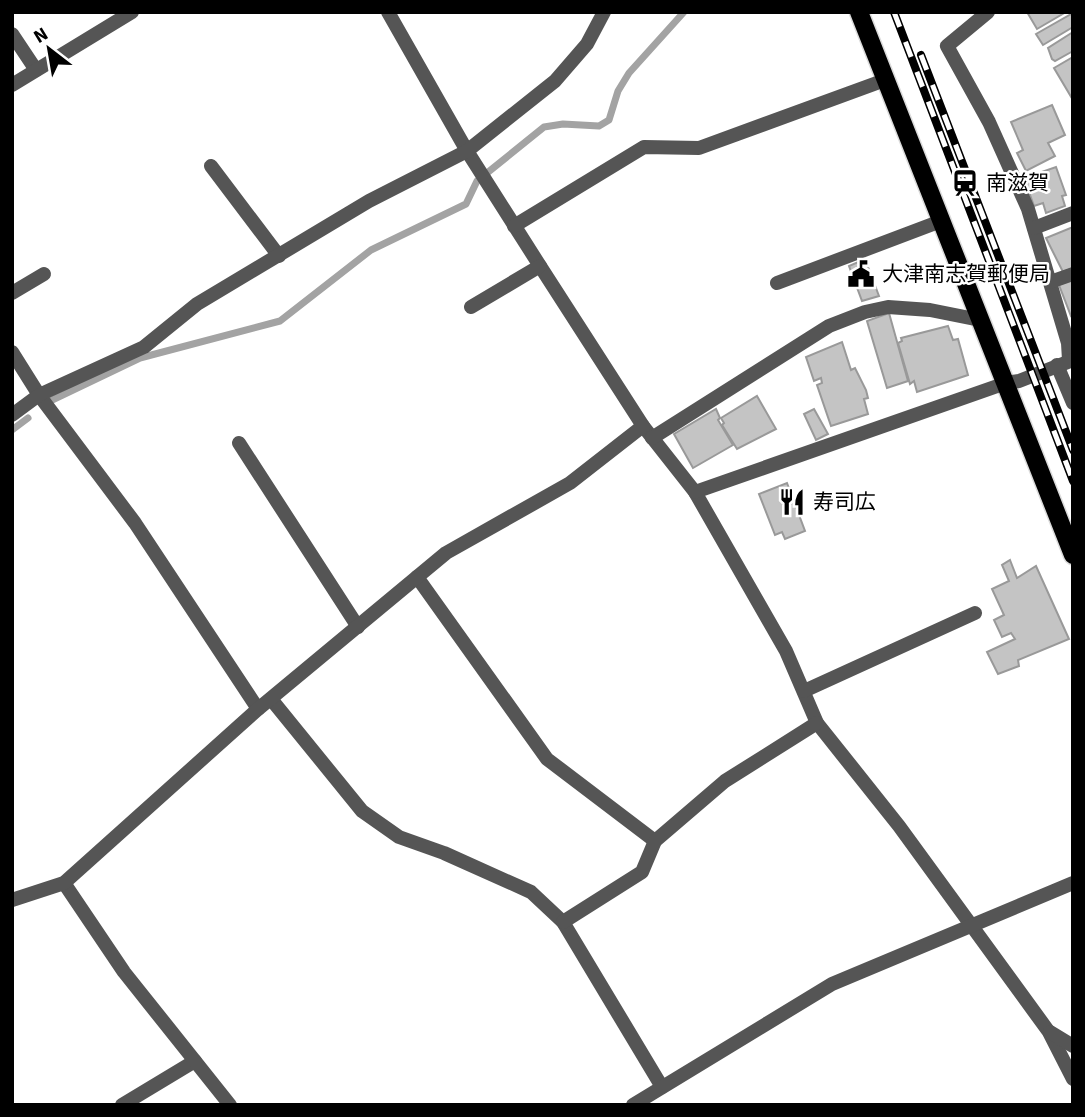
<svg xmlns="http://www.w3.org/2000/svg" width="1085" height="1117" viewBox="0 0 1085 1117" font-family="'Source Sans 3','Noto Sans JP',sans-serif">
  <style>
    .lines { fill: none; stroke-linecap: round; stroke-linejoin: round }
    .stream { stroke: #a3a3a3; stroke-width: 7 }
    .building { fill: #c4c4c4; stroke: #999; stroke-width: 2 }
    .primary-casing { stroke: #dbdbdb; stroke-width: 21 }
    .service { stroke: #555; stroke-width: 14 }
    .minor { stroke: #555; stroke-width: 14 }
    .primary { stroke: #000; stroke-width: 18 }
    .rail-casing { stroke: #000; stroke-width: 8 }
    .rail { stroke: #fff; stroke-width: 5; stroke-dasharray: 16; stroke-linecap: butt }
    .labels { text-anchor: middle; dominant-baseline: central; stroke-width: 5; stroke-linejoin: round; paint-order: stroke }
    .poi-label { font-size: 21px; fill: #000; stroke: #fff; text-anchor: start }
  </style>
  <rect width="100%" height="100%" fill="#fff"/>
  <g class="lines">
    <g class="stream">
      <polyline points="48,402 140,358 280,321 371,250 466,204 477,181 544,127 563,124 599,126 609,120 618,91 629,73 684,12"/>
      <polyline points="12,430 28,418"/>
    </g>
  </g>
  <g class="building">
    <polygon points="1027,12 1066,12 1037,29"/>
    <polygon points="1073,13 1073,27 1043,45 1036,34"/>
    <polygon points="1073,32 1073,51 1055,61 1052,59 1048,48"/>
    <polygon points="1073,57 1073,100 1054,68"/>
    <polygon points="1052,105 1065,135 1048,143 1055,156 1026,171 1017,153 1023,150 1011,122"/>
    <polygon points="1056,167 1066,195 1062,196 1065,206 1046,213 1043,203 1034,206 1024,178"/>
    <polygon points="1073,227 1073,268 1063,272 1046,238"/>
    <polygon points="865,259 879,296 862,301 849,266"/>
    <polygon points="1073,279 1073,315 1071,316 1059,285"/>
    <polygon points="889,313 908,381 887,388 867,321"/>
    <polygon points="948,326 953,340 958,339 968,375 917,392 914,381 910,384 898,343 902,341 901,338"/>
    <polygon points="842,342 851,370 855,368 866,390 868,398 864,399 868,414 831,426 817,385 822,383 821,378 814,381 806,357"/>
    <polygon points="757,396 776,429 737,449 722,425 724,423 721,418"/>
    <polygon points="716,409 720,418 718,420 733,445 693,468 674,434"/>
    <polygon points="814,409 828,434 816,440 804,414"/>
    <polygon points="787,483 805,531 785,539 782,532 775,535 759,494"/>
    <polygon points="1010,560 1017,578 1036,566 1069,639 1018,660 1019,666 998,674 987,652 1015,639 1011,633 1002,637 994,620 1004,615 992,589 1009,581 1002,565"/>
  </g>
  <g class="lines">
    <defs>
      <polyline id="primary" points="859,12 1073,555"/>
    </defs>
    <use href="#primary" class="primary-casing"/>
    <g class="service">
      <polyline points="988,12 947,46 989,122 1028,209 1068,343 1069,360"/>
      <polyline points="1034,228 1073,213"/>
      <polyline points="1050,282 1073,274"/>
      <polyline points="1057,365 1073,403"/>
      <polyline points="417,577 547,759 655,841"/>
      <polyline points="122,1105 195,1061"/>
    </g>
    <g class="minor">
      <polyline points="388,12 467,151 540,266 643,426 695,492 786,651 817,723 899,826 1049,1032 1073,1079"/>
      <polyline points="12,34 36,70"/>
      <polyline points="12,85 132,12"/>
      <polyline points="211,166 279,256"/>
      <polyline points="514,226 644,147 699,148 885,80"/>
      <polyline points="777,283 941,221"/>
      <polyline points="12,293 44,274"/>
      <polyline points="471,307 540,266"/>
      <polyline points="12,352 39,395 135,523 258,709"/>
      <polyline points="12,415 39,395 144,347 197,304 369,201 467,151 555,81 587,44 604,12"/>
      <polyline points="652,438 829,326 865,312 888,307 930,310 980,320"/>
      <polyline points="239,443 358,627"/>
      <polyline points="695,492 1006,383 1019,381 1073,360"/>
      <polyline points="804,691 975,613"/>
      <polyline points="271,699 362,811 399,837 444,853 531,892 563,922 662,1087"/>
      <polyline points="64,883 124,972 230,1105"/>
      <polyline points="12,900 64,883 258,709 446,553 570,483 643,426"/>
      <polyline points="563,922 642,872 655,841 725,781 817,723"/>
      <polyline points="1050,1032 1073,1046"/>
      <polyline points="633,1105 832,984 1073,883"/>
    </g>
    <use href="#primary" class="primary"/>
    <defs>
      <g id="rail">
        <polyline points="894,12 1073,481"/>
        <polyline points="921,55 1073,450"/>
      </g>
    </defs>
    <use href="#rail" class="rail-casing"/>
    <use href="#rail" class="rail"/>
  </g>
  <defs>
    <symbol id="station-bare" viewBox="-9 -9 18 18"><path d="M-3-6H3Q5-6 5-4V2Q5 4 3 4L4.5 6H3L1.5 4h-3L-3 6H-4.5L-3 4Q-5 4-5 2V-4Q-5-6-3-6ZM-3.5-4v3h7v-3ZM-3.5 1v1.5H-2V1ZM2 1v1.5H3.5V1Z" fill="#000" stroke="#fff" stroke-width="2.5" paint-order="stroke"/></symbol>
    <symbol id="civic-bare" viewBox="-9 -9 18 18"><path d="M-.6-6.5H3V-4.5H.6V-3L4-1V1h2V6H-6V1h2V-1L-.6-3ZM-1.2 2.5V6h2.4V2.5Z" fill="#000" stroke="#fff" stroke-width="2.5" paint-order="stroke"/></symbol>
    <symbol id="restaurant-bare" viewBox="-9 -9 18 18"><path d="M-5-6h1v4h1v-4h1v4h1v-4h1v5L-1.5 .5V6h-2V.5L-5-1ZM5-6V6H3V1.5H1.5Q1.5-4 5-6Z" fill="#000" stroke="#fff" stroke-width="2.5" paint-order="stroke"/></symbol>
  </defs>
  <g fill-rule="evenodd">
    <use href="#station-bare" x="946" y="164" width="38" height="38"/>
    <use href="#civic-bare" x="842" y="255" width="38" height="38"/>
    <use href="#restaurant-bare" x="773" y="483" width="38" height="38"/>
  </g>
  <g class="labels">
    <g class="poi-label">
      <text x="986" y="183">南滋賀</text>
      <text x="882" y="274">大津南志賀郵便局</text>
      <text x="813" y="502">寿司広</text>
    </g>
  </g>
  <rect width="1085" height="1117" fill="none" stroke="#000000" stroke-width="28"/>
  <g transform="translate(49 49) rotate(329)" stroke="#ffffff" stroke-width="5" paint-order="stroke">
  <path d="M0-5L12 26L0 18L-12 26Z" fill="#000000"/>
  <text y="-10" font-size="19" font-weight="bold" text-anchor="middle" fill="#000000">N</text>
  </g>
</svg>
